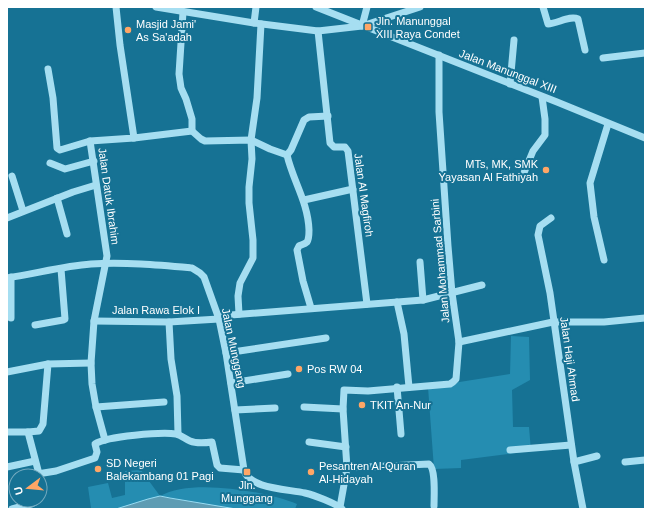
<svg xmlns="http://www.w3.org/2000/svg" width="652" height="516" viewBox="0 0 652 516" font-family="Helvetica,sans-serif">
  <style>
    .green { fill: #258db1 }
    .water { fill: #5e9cb3; stroke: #98ddf4 }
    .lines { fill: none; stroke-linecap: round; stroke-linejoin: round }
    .minor { stroke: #a6def1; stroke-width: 7 }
    .poi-dot { fill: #ffa666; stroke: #167294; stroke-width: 1.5 }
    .labels { text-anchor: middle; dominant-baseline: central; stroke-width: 4; stroke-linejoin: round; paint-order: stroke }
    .poi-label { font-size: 11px; fill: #fff; stroke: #167294; text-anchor: start }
    .street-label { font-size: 11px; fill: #fff; stroke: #167294 }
  </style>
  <rect width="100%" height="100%" fill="#167294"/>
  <g class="green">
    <polygon points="511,336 529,337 530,380 512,390 513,427 529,427 531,451 461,460 461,468 434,469 428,387 510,374"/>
    <path d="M 141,470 L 160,496 C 191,478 265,491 297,504 L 295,509 L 236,509 L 160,496 L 148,499 L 116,509 L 90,509 L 91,508 L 88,487 L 108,483 L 112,498 L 125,495 L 125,471 Z"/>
  </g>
  <polygon class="water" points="160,496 170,498 236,509 116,509 148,499"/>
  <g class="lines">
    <g class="minor">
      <polyline points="156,7 254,23 318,31 362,26 420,7"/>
      <polyline points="316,7 557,102 645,138"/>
      <path d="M 543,7 L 548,24 C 557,24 570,15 578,19 L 585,50"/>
      <polyline points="183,12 179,74 181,88 186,99 192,119 192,131"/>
      <polyline points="254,23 256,7"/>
      <polyline points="362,26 367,7"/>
      <polyline points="318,31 330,143 334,147 345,147 348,151 367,304"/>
      <polyline points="603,58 645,53"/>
      <polyline points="48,69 53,98 57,148 60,150 90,141"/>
      <polyline points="510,84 514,40"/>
      <polyline points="134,138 192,131 201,139 205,141 251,140 270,149 287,155 291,150 304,120 309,117 328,116"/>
      <path d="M 287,155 C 293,181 308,202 309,230 C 309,234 309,239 307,242 C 305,244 301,245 299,246 L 297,250 L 303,281 L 311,308"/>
      <polyline points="50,163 65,169 94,161"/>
      <polyline points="12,176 23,211"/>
      <polyline points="521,180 533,151 545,135 545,119 542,97"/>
      <polyline points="57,198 67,234"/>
      <polyline points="304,200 353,189"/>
      <polyline points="7,218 73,192 96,185"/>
      <polyline points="551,218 540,226 538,235 550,293 574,462 583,509"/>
      <polyline points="604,260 594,217 590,183 608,124"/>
      <polyline points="420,262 423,300"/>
      <polyline points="11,277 11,318"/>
      <path d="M 7,278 C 35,274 63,266 91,264 C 125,262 158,265 192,268 L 200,273 L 204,277 L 219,319 L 226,353 L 244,470 C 249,489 288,489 305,493 C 314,495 335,503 342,509"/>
      <polyline points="397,302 404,334 409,387"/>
      <polyline points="239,314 238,296 240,283 253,258 253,240 249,203 249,187 252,159 251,140 257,98 261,24"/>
      <polyline points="218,316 423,300 482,285"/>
      <polyline points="94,321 169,322 219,319"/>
      <polyline points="169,322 171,359 177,396 178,434"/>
      <polyline points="35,325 63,320 65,319 61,269"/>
      <polyline points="459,342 553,322 604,322 645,318"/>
      <polyline points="226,353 326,338"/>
      <polyline points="7,372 48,364"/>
      <polyline points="231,383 288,374"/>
      <polyline points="397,387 401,434"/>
      <polyline points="96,407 164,402"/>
      <polyline points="304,407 343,409"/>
      <polyline points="235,410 275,408"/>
      <polyline points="7,432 28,432"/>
      <polyline points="105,440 96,407 92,384 91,363 94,321 107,256 90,141 134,138 120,45 116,7"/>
      <polyline points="309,442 346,447"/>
      <polyline points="510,450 571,445"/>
      <polyline points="574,462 597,456"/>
      <polyline points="625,462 645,460"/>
      <polyline points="7,467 35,461"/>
      <path d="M 347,468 L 429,464 C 436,469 434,497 434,506"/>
      <polyline points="39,474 28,432 39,431 43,424 48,364 91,363"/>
      <path d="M 31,475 L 56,471 L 95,458 L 97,452 L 95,444 C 107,436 162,432 176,434 C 181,435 185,439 190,441 C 197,444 205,443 212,442 L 217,465 L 220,468 L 244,470"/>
      <polyline points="340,507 347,468 343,409 344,390 368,391 450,384 453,382 456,379 459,342 452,293 448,246 439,112 439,55"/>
      <polyline points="12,509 31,504 35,502 35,500"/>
    </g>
  </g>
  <g class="poi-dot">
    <rect x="364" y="23" width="8" height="8" rx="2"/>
    <circle cx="128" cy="30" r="4"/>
    <circle cx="546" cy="170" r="4"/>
    <circle cx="299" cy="369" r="4"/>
    <circle cx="362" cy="405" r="4"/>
    <circle cx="98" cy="469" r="4"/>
    <rect x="243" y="468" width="8" height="8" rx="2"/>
    <circle cx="311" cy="472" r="4"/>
  </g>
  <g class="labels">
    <g class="poi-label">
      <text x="376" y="21">Jln. Manunggal<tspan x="376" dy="13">XIII Raya Condet</tspan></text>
      <text x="136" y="24">Masjid Jami'<tspan x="136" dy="13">As Sa'adah</tspan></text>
      <text x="538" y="164" text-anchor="end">MTs, MK, SMK<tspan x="538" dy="13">Yayasan Al Fathiyah</tspan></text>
      <text x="307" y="369">Pos RW 04</text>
      <text x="370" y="405">TKIT An-Nur</text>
      <text x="106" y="463">SD Negeri<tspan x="106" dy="13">Balekambang 01 Pagi</tspan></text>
      <text x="319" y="466">Pesantren Al-Quran<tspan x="319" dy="13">Al-Hidayah</tspan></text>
      <text x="247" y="485" text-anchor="middle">Jln.<tspan x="247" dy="13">Munggang</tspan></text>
    </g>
    <g class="street-label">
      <text transform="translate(508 71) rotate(21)">Jalan Manunggal XIII</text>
      <text transform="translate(364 195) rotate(82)">Jalan Al Magfiroh</text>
      <text transform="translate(109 196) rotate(82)">Jalan Datuk Ibrahim</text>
      <text transform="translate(440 261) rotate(-95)">Jalan Mohammad Sarbini</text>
      <text x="156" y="310">Jalan Rawa Elok I</text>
      <text transform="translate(234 348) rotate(78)">Jalan Munggang</text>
      <text transform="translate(570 359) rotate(82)">Jalan Haji Ahmad</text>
    </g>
  </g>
  <rect width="652" height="516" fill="none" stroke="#ffffff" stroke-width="16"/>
  <g transform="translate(28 488) rotate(254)"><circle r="19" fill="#167294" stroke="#73aabf"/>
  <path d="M0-3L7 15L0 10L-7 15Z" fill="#ffa666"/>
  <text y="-6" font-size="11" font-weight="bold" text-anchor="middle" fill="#ffffff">U</text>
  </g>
</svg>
